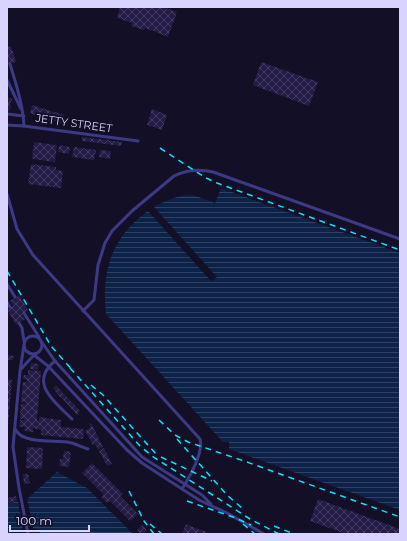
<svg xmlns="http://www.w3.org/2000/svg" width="407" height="541" viewBox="0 0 407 541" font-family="Montserrat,sans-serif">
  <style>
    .water { fill: url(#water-rules) }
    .pier { fill: #130f26 }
    .building { fill: url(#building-cross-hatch) }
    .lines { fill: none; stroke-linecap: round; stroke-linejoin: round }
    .lane { stroke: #3d3a85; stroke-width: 3 }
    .rail { stroke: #00e5ff; stroke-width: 1.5; stroke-dasharray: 6 5; stroke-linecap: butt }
    .labels { text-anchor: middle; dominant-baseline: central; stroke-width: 4; stroke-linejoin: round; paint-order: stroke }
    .street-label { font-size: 11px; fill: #d9d4ff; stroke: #130f26 }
  </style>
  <defs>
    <pattern id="water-rules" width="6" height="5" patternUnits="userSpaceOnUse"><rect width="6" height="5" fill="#0c2248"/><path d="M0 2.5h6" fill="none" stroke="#2f4163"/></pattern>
    <pattern id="building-cross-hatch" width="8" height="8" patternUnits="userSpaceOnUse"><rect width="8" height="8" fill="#241b47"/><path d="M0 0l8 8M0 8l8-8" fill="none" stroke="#433b63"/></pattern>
  </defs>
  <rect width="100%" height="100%" fill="#130f26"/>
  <g class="water">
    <path d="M 221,188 L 400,253 L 400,510 L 229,449 L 229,442 L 223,442 L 106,314 C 101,272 112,236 148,211 L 211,281 L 212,281 L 217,277 L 216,276 L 154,207 C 165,201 178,195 191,195 C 199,196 208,201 215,203 Z"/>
    <path d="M 57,472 L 87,488 L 133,534 L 41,534 C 36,523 17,531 7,533 L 7,504 L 27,499 Z"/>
  </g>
  <polygon class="pier" points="27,499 33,528 23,530 18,501"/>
  <g class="building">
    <polygon points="120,7 163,7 177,12 168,37 145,28 144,30 131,26 132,23 117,18"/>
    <polygon points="11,46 16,62 7,64 7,47"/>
    <polygon points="261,62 318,82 309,106 253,85"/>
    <polygon points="7,97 12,99 10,106 11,107 9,111 7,111"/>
    <polygon points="32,105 64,115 61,123 51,120 50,123 42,120 42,117 30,113"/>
    <polygon points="152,109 167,115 162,130 147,125"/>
    <polygon points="82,137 122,142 121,146 82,141"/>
    <polygon points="34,142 57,145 55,162 32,159"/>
    <polygon points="59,145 70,147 69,154 58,152"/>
    <polygon points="74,147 96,150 94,160 72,157"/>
    <polygon points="100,150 111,151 110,159 99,157"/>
    <polygon points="31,164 56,167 56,170 63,171 61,188 28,184"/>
    <polygon points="19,295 28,310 22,314 25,319 16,325 7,309 13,306 10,301"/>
    <polygon points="7,355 14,356 13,360 7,360"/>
    <polygon points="31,363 38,364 38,370 30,369"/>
    <polygon points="28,370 41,371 37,420 39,421 39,417 61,420 61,427 84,429 83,439 41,435 41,430 33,428 33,432 24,431 25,427 19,427 20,420 24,420 24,419 20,419 21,403 25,404 25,402 21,402 23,382 27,382 27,380 23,379 24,375 28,375"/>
    <polygon points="7,379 12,380 8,426 7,426"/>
    <polygon points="56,385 65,395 61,398 53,388"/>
    <polygon points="65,395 80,411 77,415 62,398"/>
    <polygon points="91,423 103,447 98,450 95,444 93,445 85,431 91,427 89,424"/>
    <polygon points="27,447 43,448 42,469 26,468"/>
    <polygon points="104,448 112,464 107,466 99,451"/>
    <polygon points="64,451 71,452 69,467 59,466 60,459 63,459"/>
    <polygon points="92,463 123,494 120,496 138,514 130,521 110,501 107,503 101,497 104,495 82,473"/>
    <polygon points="23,474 28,474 30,483 24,484"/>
    <polygon points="16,496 17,501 7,503 7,498"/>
    <polygon points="318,499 400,529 400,534 346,534 310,521"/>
    <polygon points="186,524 190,526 212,534 182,534"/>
    <polygon points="142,525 147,530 143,534 141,534 137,530"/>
  </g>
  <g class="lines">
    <g class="lane">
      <path d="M 10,64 C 16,84 23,105 24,126"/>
      <polyline points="7,80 21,109"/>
      <polyline points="7,114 24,116"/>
      <polyline points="7,125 24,126 138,141"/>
      <path d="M 7,194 L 17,229 L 33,255 L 200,439 C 204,452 189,478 182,489"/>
      <polyline points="7,284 15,297"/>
      <polyline points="7,302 10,307"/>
      <path d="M 83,311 L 94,300 L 98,265 L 105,243 L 112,231 L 132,211 L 174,176 C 186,170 200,169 213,172 L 400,239"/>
      <polyline points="24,313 39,337"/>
      <polyline points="19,323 22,328 24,341"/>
      <circle cx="33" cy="345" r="9"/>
      <polyline points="41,341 55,361 142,457 202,495 211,504"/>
      <polyline points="24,345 20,371 13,447 19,488 28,534"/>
      <polyline points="28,352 34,355 48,366 127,450 142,463 199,500 227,513 264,534"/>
      <path d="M 55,361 C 28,383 55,402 72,419"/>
      <polyline points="21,369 35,354"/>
      <path d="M 15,429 C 22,444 53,440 67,442 C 75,443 81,447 88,449"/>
    </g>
    <g class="rail">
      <polyline points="160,148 206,178 217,183 400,250"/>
      <polyline points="7,271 51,346 74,372"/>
      <polyline points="70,368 140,446 152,456 250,519 279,534"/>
      <polyline points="91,385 103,395 156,454"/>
      <polyline points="159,420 175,435 188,442 244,461 400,517"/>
      <polyline points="177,439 227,495 243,509"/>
      <polyline points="161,457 212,481"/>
      <polyline points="129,491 144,521 154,534"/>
      <polyline points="187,501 233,517 251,525"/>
      <polyline points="150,524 162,534"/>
      <polyline points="243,524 255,534"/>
      <polyline points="274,526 294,534"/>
    </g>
  </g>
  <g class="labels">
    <g class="street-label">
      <text transform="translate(74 123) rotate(8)">JETTY STREET</text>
    </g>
  </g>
  <rect width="407" height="541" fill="none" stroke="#d9d4ff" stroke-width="16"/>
  <path d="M10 525v6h79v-6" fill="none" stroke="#d9d4ff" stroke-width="2"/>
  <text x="16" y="525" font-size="12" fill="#d9d4ff" stroke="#130f26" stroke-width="3" paint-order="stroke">100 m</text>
</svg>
